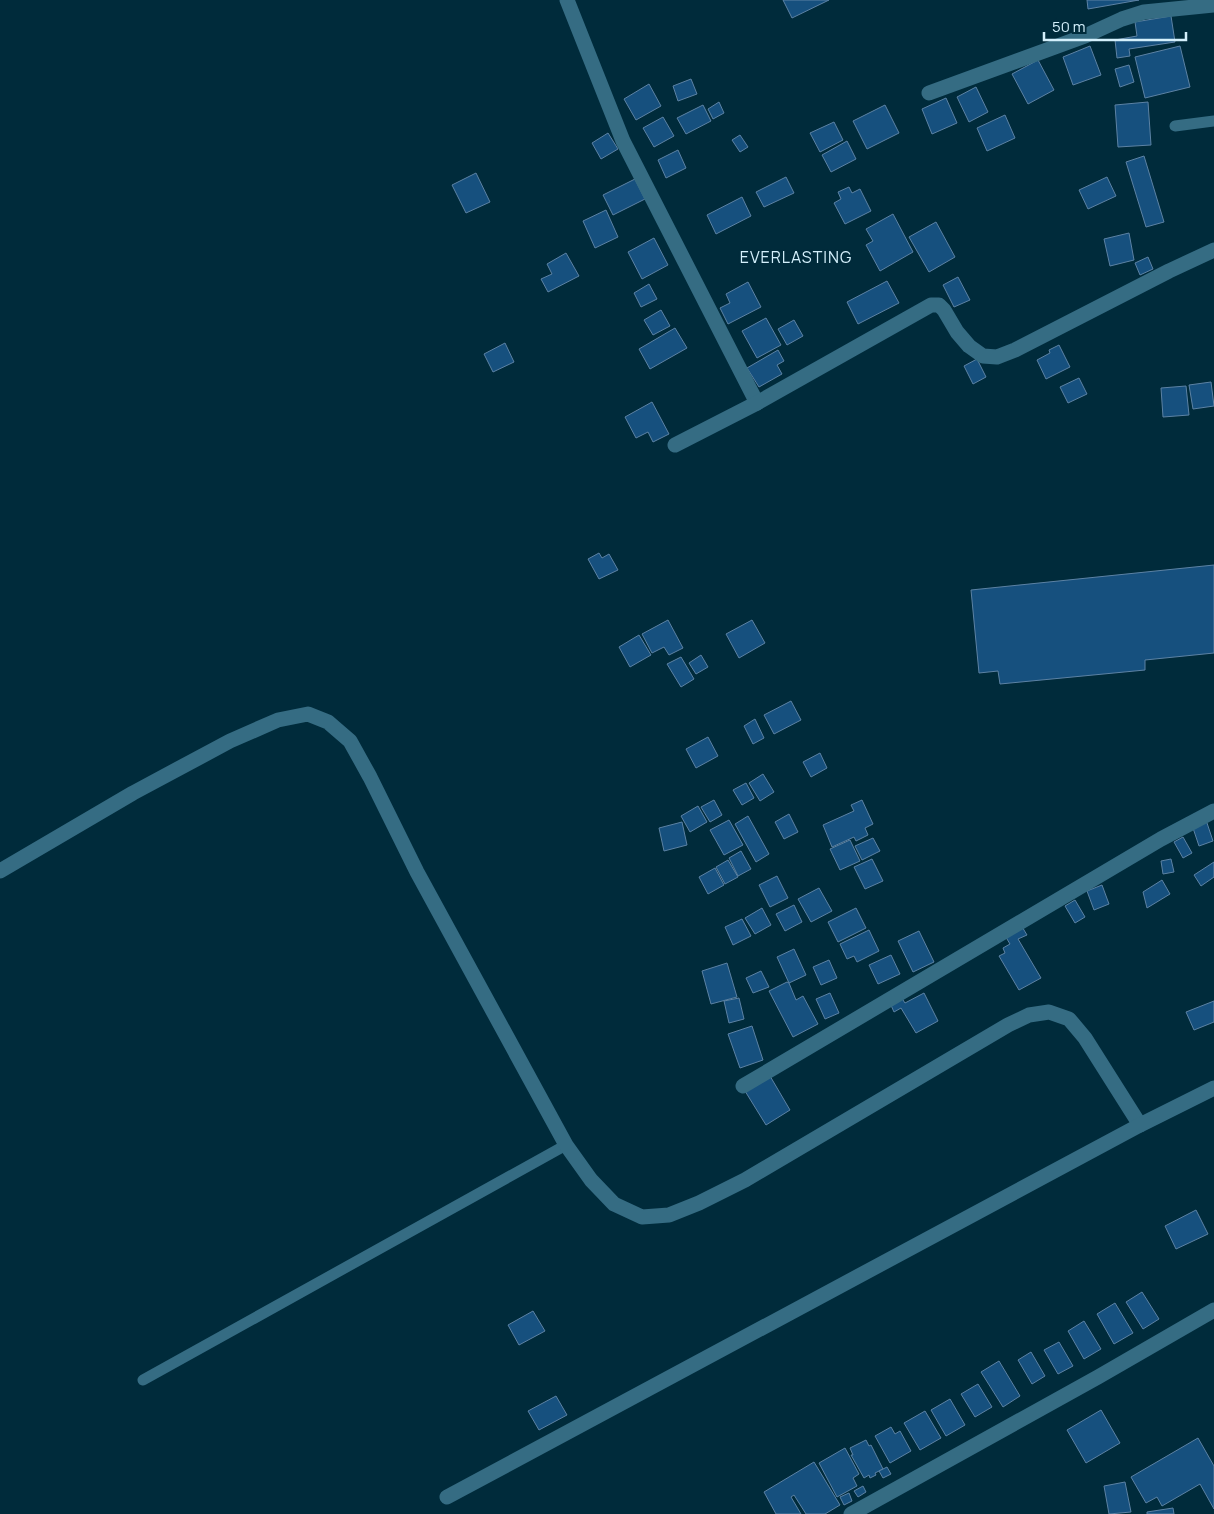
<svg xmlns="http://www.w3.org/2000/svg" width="1214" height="1514" viewBox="0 0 1214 1514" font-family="Manrope,sans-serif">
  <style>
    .building { fill: #16507e; stroke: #5c82a4 }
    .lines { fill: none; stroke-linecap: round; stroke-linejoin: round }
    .lane { stroke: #356c83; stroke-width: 11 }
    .street { stroke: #356c83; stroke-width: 15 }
    .labels { text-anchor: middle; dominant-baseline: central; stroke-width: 4; stroke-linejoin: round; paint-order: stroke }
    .neighbourhood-label { font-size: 16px; letter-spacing: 1px; fill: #d4f0fc; stroke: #002b3b }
  </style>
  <rect width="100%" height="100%" fill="#002b3b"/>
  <g class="building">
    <polygon points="783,0 829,0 792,18"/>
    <polygon points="1087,0 1139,0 1088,9"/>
    <polygon points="1171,16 1175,42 1129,49 1130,56 1117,58 1115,40 1137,36 1135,22"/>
    <polygon points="1090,46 1101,75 1073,85 1063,57"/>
    <polygon points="1180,46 1190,87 1145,98 1135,57"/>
    <polygon points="1038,60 1054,90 1028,104 1012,74"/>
    <polygon points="1129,65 1134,82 1120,87 1115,69"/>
    <polygon points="691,79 697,94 678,101 673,86"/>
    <polygon points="649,84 661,106 636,120 624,99"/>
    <polygon points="976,87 988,112 969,122 957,97"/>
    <polygon points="946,98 957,123 932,134 922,109"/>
    <polygon points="719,102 724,113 713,119 708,109"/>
    <polygon points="1148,102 1151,145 1118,147 1115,105"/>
    <polygon points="703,105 711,121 686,134 677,118"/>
    <polygon points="885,105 899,133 867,149 853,121"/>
    <polygon points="1005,115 1015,138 987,151 977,128"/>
    <polygon points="663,117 674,136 654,147 643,128"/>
    <polygon points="834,122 843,140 820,152 810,133"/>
    <polygon points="608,133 618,149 601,159 592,143"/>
    <polygon points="740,135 748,147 740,152 732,140"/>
    <polygon points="847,141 856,159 831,172 822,155"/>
    <polygon points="678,150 686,168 666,178 658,160"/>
    <polygon points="1144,156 1164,222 1146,227 1126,162"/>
    <polygon points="476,173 490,202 466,213 452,185"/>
    <polygon points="786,177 794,193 764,207 756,192"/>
    <polygon points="1107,177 1116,196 1088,209 1079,190"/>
    <polygon points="635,179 645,199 613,215 603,195"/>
    <polygon points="849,187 852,193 860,189 871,211 845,224 834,203 841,199 838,192"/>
    <polygon points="742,197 751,216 716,234 707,215"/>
    <polygon points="606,210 618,237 595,248 583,221"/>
    <polygon points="893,214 913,252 880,271 866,245 873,241 866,229"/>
    <polygon points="936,222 955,257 929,272 909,237"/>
    <polygon points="1129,233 1134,260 1110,266 1104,239"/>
    <polygon points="654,238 668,265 642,279 628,252"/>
    <polygon points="566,253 579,276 548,292 541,279 552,274 547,264"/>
    <polygon points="1148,257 1153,269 1140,275 1135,263"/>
    <polygon points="958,277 970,300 954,307 943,285"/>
    <polygon points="887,281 899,303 858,324 847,302"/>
    <polygon points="748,282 761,307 728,324 720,308 730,303 726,294"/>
    <polygon points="649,284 657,299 641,307 634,293"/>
    <polygon points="661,310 670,326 653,335 644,320"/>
    <polygon points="766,318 781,345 757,358 742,331"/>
    <polygon points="794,320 803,336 787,345 778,329"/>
    <polygon points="675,328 687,348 650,369 639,349"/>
    <polygon points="505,343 514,362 493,372 484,354"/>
    <polygon points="1059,345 1070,367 1046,379 1037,360 1050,353 1049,350"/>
    <polygon points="778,350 784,361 777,365 782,374 759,387 747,368"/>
    <polygon points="977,359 986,377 973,384 964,366"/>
    <polygon points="1079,378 1087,394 1068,403 1060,387"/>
    <polygon points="1211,382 1214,406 1193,409 1189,385"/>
    <polygon points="1186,386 1189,415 1163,417 1161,388"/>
    <polygon points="652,402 669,434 653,442 648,432 636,438 625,417"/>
    <polygon points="599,553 602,558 609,554 618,570 599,579 588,559"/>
    <polygon points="1214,565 1214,653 1145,660 1145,670 1000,684 998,671 979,673 971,590"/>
    <polygon points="668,620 683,648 669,655 664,647 652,653 642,634"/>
    <polygon points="752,620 765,643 739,658 726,634"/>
    <polygon points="639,635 651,655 630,667 619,647"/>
    <polygon points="701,655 708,667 696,674 689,663"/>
    <polygon points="681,657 694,679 681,687 667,664"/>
    <polygon points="791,701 801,720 774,734 764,715"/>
    <polygon points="755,719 764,738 753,744 744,726"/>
    <polygon points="708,737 718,756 696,768 686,749"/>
    <polygon points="820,753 827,768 811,777 803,762"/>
    <polygon points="763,774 774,792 760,801 749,783"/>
    <polygon points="746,783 754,798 742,805 733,790"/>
    <polygon points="714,800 722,815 710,822 701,807"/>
    <polygon points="862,800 873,824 865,828 868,835 856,841 854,837 832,847 823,825 854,811 851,805"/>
    <polygon points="698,806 707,822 690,832 681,816"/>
    <polygon points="789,814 798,832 784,839 775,822"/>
    <polygon points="748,816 769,854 756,862 735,824"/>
    <polygon points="729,820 743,845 724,855 710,830"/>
    <polygon points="1206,820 1213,841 1199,846 1192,825"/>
    <polygon points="682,822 687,845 664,851 659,828"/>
    <polygon points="1183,837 1192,853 1183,858 1174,842"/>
    <polygon points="873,838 880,851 862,860 855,846"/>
    <polygon points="850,840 860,861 840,870 830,849"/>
    <polygon points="741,851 751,869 738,876 729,858"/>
    <polygon points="872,859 883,881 865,889 854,867"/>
    <polygon points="1171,859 1174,872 1163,874 1161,861"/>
    <polygon points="728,860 738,877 725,884 716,867"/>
    <polygon points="1214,862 1214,877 1201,886 1194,875"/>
    <polygon points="715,868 724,885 708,894 699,877"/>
    <polygon points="777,876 788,898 770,907 759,885"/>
    <polygon points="1162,880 1170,894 1147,908 1143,892"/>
    <polygon points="1102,885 1109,904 1094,910 1087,891"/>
    <polygon points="819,888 832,911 811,922 798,899"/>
    <polygon points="1075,900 1085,917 1075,923 1065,906"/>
    <polygon points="794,905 802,922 785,931 776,914"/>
    <polygon points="762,908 771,925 755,934 745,918"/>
    <polygon points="856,908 866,928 838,942 828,922"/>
    <polygon points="742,919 751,936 733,945 725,927"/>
    <polygon points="1021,925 1027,935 1018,939 1041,978 1019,990 999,956 1005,953 1003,948 1010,944 1004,934"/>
    <polygon points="869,930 879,951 857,962 854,956 847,959 840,944"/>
    <polygon points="919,931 934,962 913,972 898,941"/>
    <polygon points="794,949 806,975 789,983 777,957"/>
    <polygon points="891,955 900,974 878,984 869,965"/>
    <polygon points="829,960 837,978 821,985 813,967"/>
    <polygon points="727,963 737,997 711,1004 702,971"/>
    <polygon points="761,971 769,987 753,993 746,978"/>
    <polygon points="787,982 789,983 796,1000 803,996 818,1024 793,1037 769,991"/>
    <polygon points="830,993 839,1013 825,1019 816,999"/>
    <polygon points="924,993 938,1021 916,1033 901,1008 894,1012 890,1003 901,997 905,1003"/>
    <polygon points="739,998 744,1019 729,1023 724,1001"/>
    <polygon points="1214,1001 1214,1022 1194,1030 1186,1012"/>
    <polygon points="752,1026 763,1060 740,1068 728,1034"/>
    <polygon points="770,1076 790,1110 766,1125 745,1091"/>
    <polygon points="1196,1210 1208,1234 1176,1249 1165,1226"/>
    <polygon points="1142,1292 1159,1319 1143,1329 1126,1302"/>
    <polygon points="1115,1303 1133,1333 1114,1344 1097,1314"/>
    <polygon points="533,1311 545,1331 519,1345 508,1325"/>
    <polygon points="1084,1321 1101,1349 1084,1359 1068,1331"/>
    <polygon points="1059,1342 1073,1366 1058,1374 1044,1350"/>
    <polygon points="1031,1352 1045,1376 1032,1384 1018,1360"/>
    <polygon points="999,1361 1020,1396 1003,1407 981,1372"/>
    <polygon points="978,1384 992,1407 975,1417 961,1394"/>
    <polygon points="556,1396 567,1415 539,1430 528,1411"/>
    <polygon points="950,1399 965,1425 946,1436 931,1410"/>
    <polygon points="1101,1410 1120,1443 1086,1463 1067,1430"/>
    <polygon points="925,1411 941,1438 920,1450 904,1423"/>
    <polygon points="891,1427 895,1434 900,1431 911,1451 890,1463 875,1436"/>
    <polygon points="1198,1438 1214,1466 1214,1509 1200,1484 1162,1506 1157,1497 1146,1503 1131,1477"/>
    <polygon points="866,1440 869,1446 871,1445 883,1469 875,1473 876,1475 870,1478 869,1475 864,1478 851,1455 853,1455 850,1448"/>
    <polygon points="845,1448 859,1474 853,1478 857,1486 837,1497 819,1463"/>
    <polygon points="814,1462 840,1505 825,1514 806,1514 794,1495 791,1497 801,1514 776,1514 764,1492"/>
    <polygon points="887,1467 891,1474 883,1478 879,1471"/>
    <polygon points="1125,1482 1131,1512 1109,1514 1104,1486"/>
    <polygon points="863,1486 866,1492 858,1497 854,1491"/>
    <polygon points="849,1493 852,1501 844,1505 840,1497"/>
    <polygon points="1173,1508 1174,1514 1147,1514 1147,1512"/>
  </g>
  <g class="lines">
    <g class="lane">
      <polyline points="1175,126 1214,121"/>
      <polyline points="143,1380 566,1145"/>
    </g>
    <g class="street">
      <polyline points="567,0 623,141 757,403"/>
      <polyline points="929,93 1085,36 1122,19 1144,12 1214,5"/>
      <polyline points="675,445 757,403 931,305 939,305 944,310 957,332 969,346 983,356 997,357 1015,350 1169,271 1214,250"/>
      <polyline points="0,871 133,793 230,741 278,720 308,714 328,722 350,741 370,777 417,872 566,1145 591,1180 614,1204 642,1217 669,1215 699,1203 745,1180 1008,1025 1029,1015 1049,1012 1069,1019 1085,1038 1140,1125"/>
      <polyline points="743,1086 1161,839 1214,811"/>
      <polyline points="447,1497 1140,1125 1214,1088"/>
      <polyline points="851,1514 1098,1377 1214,1310"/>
    </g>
  </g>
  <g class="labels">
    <g class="neighbourhood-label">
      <text x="796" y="257">EVERLASTING</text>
    </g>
  </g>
  <path d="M1044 32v8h142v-8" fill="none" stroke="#d4f0fc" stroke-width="2.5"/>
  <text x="1052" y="32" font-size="15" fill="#d4f0fc" stroke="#002b3b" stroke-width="4" paint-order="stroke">50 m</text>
</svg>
